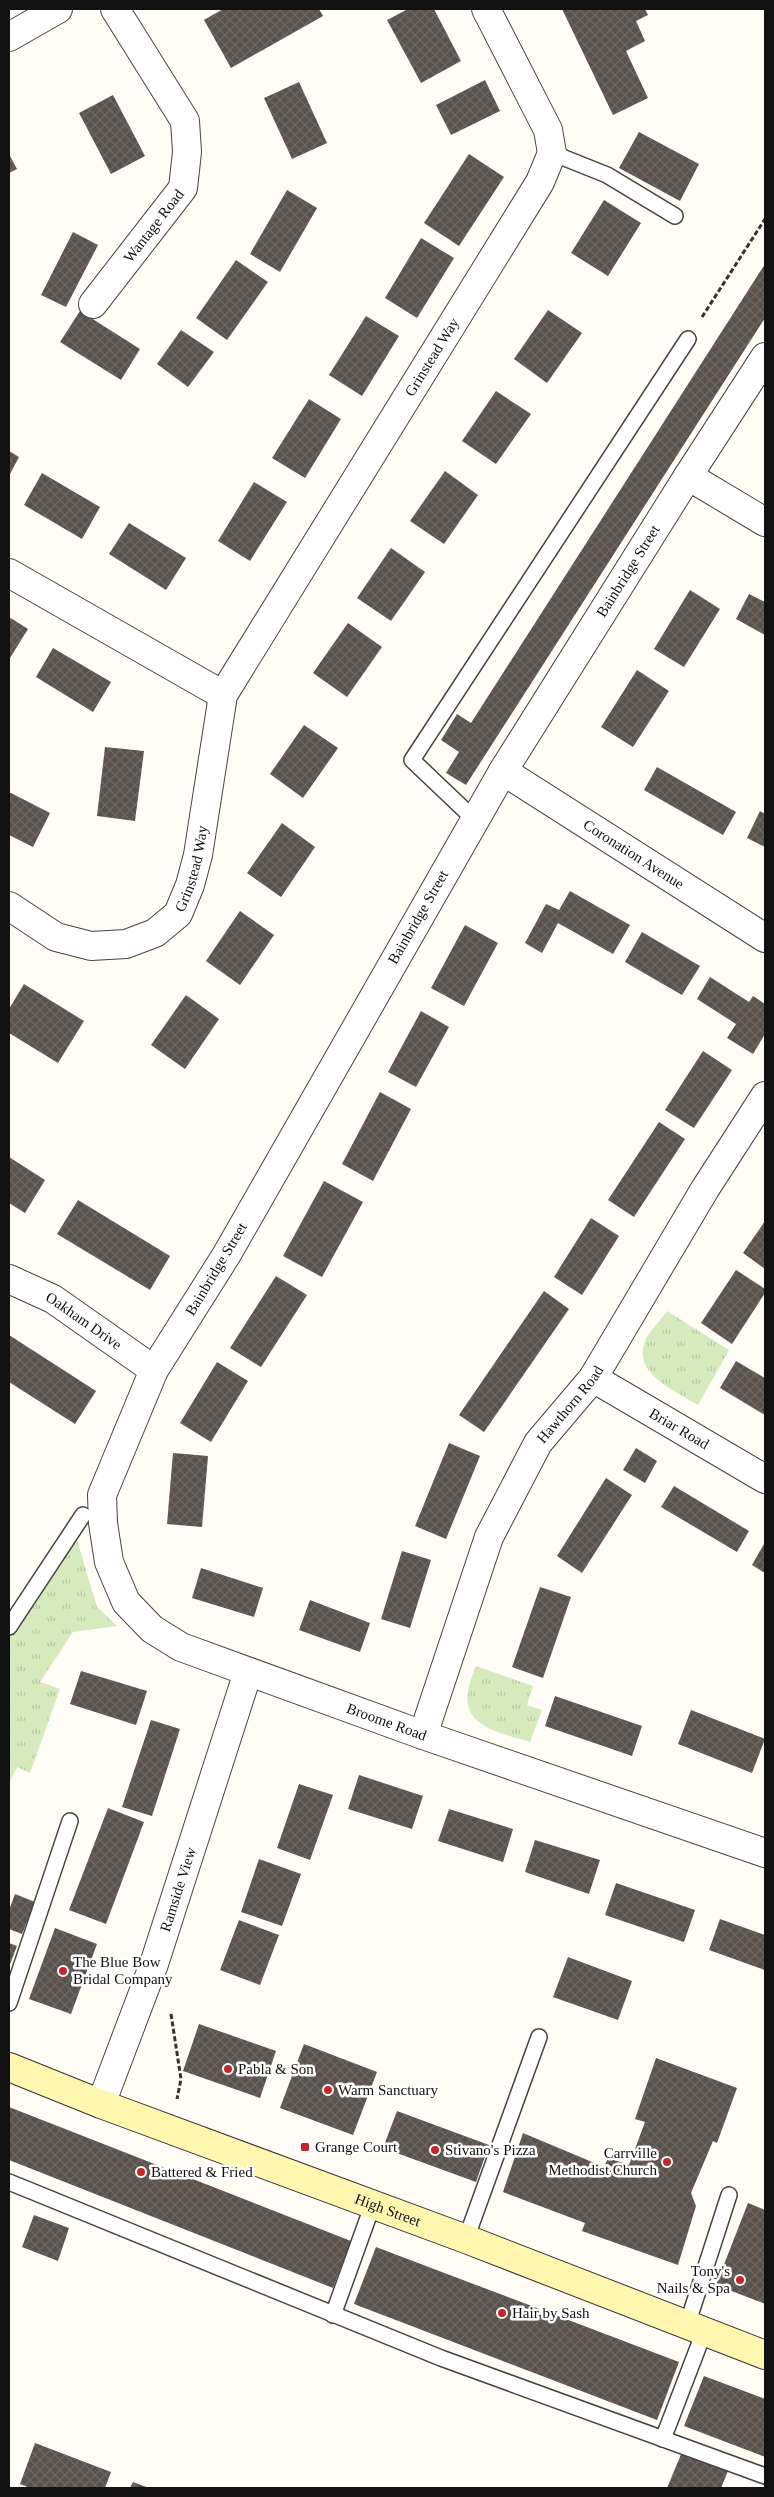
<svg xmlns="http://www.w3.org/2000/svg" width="774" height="2497" viewBox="0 0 774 2497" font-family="'Times New Roman',serif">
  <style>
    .grass { fill: url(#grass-tufts) }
    .building { fill: url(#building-cross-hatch) }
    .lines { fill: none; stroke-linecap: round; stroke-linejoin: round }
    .lane-casing { stroke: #444; stroke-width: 18 }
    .street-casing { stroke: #444; stroke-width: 30 }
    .secondary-casing { stroke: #333; stroke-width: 30 }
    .path { stroke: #333; stroke-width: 3; stroke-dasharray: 5 2.5; stroke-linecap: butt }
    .lane { stroke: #fff; stroke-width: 15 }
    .street { stroke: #fff; stroke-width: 28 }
    .secondary { stroke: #fff6b0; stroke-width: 28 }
    .poi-dot { fill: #c4262e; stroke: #fff; stroke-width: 2 }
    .labels { text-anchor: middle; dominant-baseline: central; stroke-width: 5; stroke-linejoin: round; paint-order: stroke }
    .street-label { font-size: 15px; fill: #111; stroke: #fff }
    .poi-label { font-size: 15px; fill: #111; stroke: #fff; text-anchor: start }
  </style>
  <defs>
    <pattern id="grass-tufts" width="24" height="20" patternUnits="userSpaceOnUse" patternTransform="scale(1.25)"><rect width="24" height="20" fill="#d5ebbd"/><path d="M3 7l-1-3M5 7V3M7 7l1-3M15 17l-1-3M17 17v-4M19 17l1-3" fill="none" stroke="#b6c8a1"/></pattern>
    <pattern id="building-cross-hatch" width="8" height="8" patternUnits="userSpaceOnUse" patternTransform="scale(1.25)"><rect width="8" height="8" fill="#5a524d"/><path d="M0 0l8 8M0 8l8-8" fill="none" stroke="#6d6662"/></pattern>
  </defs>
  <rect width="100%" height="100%" fill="#fffdf5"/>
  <g class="grass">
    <path d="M 667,1311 L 729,1350 L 698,1405 C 676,1391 630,1373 646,1339 C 651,1329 661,1320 667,1311 Z"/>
    <polygon points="75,1533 97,1607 117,1626 73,1632 40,1682 60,1689 30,1773 17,1767 9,1784 9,1627"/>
    <path d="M 476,1666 L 533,1686 L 527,1705 L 542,1710 L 530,1742 C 505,1734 462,1728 468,1692 C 469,1683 473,1674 476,1666 Z"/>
  </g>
  <g class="building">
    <polygon points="223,9 319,9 323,16 231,68 204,20"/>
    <polygon points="408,9 434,9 461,61 421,83 387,20"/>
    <polygon points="562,9 645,9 648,15 636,21 645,41 626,51 648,98 613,115"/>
    <polygon points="485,80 500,111 451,135 436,105"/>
    <polygon points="299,82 327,143 292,159 264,98"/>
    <polygon points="113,95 145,156 111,174 79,113"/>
    <polygon points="639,132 699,164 680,201 619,168"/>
    <polygon points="9,154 17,169 9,173"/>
    <polygon points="469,154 504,177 459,246 424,223"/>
    <polygon points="287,190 317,208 280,272 250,254"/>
    <polygon points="604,200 641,223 608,276 571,253"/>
    <polygon points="73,232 98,245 66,307 41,295"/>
    <polygon points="421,238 454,258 417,318 385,298"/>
    <polygon points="236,260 268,282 227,340 196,318"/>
    <polygon points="765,264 765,318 466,785 446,773 459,752 441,740 457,714 471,723"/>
    <polygon points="548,310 582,333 547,383 514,359"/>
    <polygon points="80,311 140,349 121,380 60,342"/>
    <polygon points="366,316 399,336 362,396 329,375"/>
    <polygon points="181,330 214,352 188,387 157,364"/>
    <polygon points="496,391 531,414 496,464 462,441"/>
    <polygon points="309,399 341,419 305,478 272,458"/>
    <polygon points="9,451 19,457 9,476"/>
    <polygon points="445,471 478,495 444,544 410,521"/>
    <polygon points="42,473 100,507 82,539 24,505"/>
    <polygon points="254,482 287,502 250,561 218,541"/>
    <polygon points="129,523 186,558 166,590 109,554"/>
    <polygon points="391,548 425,572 391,621 357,598"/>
    <polygon points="690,590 720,609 684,667 654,649"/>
    <polygon points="749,594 765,602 765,635 736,619"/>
    <polygon points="9,617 28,629 10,658 9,657"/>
    <polygon points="348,623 382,647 347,697 313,673"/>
    <polygon points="53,648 111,682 93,712 36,677"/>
    <polygon points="637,670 669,691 633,747 601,727"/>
    <polygon points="304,725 338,748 303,798 270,774"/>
    <polygon points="105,747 144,751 135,821 97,816"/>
    <polygon points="657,767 736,812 723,835 644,790"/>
    <polygon points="9,792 50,813 33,847 9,835"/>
    <polygon points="760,811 765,814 765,847 747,838"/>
    <polygon points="282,823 315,847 281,897 247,873"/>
    <polygon points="570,891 630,925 613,954 558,923 542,953 525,943 546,904 559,910"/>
    <polygon points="240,911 274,935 240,985 206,961"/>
    <polygon points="465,925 498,943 464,1006 431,988"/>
    <polygon points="642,932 700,966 682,995 625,962"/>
    <polygon points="710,977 749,1002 753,996 765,1004 765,1034 753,1054 727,1038 736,1024 697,999"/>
    <polygon points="24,984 84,1021 58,1063 9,1033 9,1009"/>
    <polygon points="186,995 219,1019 185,1069 151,1045"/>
    <polygon points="421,1011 449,1027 416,1087 388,1072"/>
    <polygon points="703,1051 732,1070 694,1128 665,1110"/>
    <polygon points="380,1092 411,1109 373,1181 342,1164"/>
    <polygon points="659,1122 685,1139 634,1217 608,1200"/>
    <polygon points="9,1157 45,1180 25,1213 9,1203"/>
    <polygon points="324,1181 363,1202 322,1277 283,1256"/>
    <polygon points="78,1200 170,1256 150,1290 57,1234"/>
    <polygon points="591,1218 619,1236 582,1295 554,1277"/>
    <polygon points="765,1221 765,1269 743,1253"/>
    <polygon points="736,1270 765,1289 765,1293 732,1344 701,1323"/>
    <polygon points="276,1276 307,1295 261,1367 230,1348"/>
    <polygon points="544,1291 569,1309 484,1432 459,1415"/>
    <polygon points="9,1335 96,1391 75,1424 9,1382"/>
    <polygon points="736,1361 765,1378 765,1415 720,1388"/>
    <polygon points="217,1362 248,1381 211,1442 180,1423"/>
    <polygon points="449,1443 480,1456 446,1539 415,1526"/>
    <polygon points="636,1448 657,1461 645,1483 623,1470"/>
    <polygon points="173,1453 208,1456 202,1527 167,1524"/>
    <polygon points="606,1478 632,1495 582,1573 557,1556"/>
    <polygon points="674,1486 749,1531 737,1552 661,1507"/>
    <polygon points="765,1542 765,1573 752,1565"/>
    <polygon points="402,1551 431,1560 410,1628 381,1619"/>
    <polygon points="201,1568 263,1588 254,1617 192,1598"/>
    <polygon points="540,1587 571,1597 543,1678 512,1667"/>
    <polygon points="310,1600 370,1623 360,1652 299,1630"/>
    <polygon points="81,1671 147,1691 136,1725 70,1704"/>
    <polygon points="555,1696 642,1726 632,1756 545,1726"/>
    <polygon points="691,1710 765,1739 752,1773 678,1744"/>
    <polygon points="151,1720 180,1729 152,1816 122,1807"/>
    <polygon points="359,1775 423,1796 412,1829 348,1809"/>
    <polygon points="299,1784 333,1795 310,1860 277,1848"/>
    <polygon points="108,1808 144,1822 106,1924 69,1910"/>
    <polygon points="449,1809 513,1829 503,1862 438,1841"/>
    <polygon points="535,1840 600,1860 589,1894 525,1872"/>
    <polygon points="259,1859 301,1874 282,1926 241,1912"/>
    <polygon points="616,1883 695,1910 684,1942 605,1915"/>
    <polygon points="15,1894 35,1902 22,1934 9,1929 9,1910"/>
    <polygon points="720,1919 765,1935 765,1970 709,1950"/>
    <polygon points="239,1920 279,1935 260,1985 220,1970"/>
    <polygon points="55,1928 97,1944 71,2014 29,1999"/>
    <polygon points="9,1943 17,1946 9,1967"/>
    <polygon points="568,1957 632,1981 618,2020 553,1997"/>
    <polygon points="199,2024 276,2051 260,2098 183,2071"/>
    <polygon points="304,2044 377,2072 353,2135 280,2108"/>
    <polygon points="656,2058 737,2088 717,2143 713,2141 691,2193 696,2206 678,2265 582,2231 585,2223 503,2192 523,2133 604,2167 608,2158 629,2165 645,2122 635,2119"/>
    <polygon points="9,2107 351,2241 333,2288 9,2160"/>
    <polygon points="397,2111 489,2145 476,2182 383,2148"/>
    <polygon points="748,2203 765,2210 765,2304 716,2285"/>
    <polygon points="34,2215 69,2228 58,2261 22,2247"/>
    <polygon points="376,2247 679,2362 657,2420 354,2304"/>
    <polygon points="704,2376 765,2399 765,2457 684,2426"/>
    <polygon points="35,2443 111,2472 105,2488 30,2488 20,2484"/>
    <polygon points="682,2452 728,2471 721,2488 667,2488"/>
    <polygon points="133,2482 149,2488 130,2488"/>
  </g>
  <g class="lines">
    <defs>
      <g id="lane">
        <polyline points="552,153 607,175 675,216"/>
        <polyline points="474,819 412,760 688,339"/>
        <polyline points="9,1627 83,1515"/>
        <polyline points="9,2003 70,1821"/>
        <polyline points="9,2182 441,2358 765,2476"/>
        <polyline points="466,2239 539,2037"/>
        <polyline points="333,2315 373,2204"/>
        <polyline points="687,2325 729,2195"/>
        <polyline points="663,2439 704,2332"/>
      </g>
      <g id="street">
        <polyline points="9,37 58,9"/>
        <path id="s1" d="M 93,304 L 183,188 L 187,152 L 185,121 L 115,9"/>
        <path id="s2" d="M 765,357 L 688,476 L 503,771 L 227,1254 L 154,1370 L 102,1495 L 103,1523 L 109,1562 L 126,1602 L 152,1629 L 181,1647 L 423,1735 L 765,1853"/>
        <polyline points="688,476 765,522"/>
        <polyline points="9,573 223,695"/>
        <path id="s3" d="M 503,771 L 765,938"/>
        <path id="s4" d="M 9,906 L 56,937 L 91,946 L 126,944 L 155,933 L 178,914 L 190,885 L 198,855 L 223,695 L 540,182 L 552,153 L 548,130 L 486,9"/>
        <path id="s5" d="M 9,1279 L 53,1299 L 154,1370"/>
        <path id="s6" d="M 593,1378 L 765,1479"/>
        <path id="s7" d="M 423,1735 L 489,1537 L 538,1443 L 593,1378 L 705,1189 L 765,1096"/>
        <path id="s8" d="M 101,2104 L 154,1964 L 248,1672"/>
      </g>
      <g id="secondary">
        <path id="s9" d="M 9,2067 L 101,2104 L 466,2239 L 765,2355"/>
      </g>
    </defs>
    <use href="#lane" class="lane-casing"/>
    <use href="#street" class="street-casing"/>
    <use href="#secondary" class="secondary-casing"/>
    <g class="path">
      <polyline points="702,317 765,219"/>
      <polyline points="171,2014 181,2079 177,2099"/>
    </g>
    <use href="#lane" class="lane"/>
    <use href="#street" class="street"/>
    <use href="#secondary" class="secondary"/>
  </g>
  <g class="poi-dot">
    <circle cx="63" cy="1971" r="5"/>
    <circle cx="228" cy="2069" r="5"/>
    <circle cx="328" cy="2090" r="5"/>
    <rect x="300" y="2142" width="10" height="10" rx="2.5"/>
    <circle cx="435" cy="2150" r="5"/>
    <circle cx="667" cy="2162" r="5"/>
    <circle cx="141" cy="2172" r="5"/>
    <circle cx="740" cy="2280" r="5"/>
    <circle cx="502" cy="2313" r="5"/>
  </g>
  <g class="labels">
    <g class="street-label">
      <text stroke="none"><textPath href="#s1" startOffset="99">Wantage Road</textPath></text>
      <text stroke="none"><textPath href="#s4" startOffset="810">Grinstead Way</textPath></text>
      <text transform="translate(628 571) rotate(-58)">Bainbridge Street</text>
      <text stroke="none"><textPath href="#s3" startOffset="155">Coronation Avenue</textPath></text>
      <text stroke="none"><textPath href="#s4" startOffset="236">Grinstead Way</textPath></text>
      <text transform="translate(418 917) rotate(-60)">Bainbridge Street</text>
      <text transform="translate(216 1269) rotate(-59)">Bainbridge Street</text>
      <text stroke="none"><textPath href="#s5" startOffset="86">Oakham Drive</textPath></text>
      <text stroke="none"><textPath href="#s7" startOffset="365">Hawthorn Road</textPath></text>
      <text stroke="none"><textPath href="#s6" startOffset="100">Briar Road</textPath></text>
      <text stroke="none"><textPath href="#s2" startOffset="1720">Broome Road</textPath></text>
      <text stroke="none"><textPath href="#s8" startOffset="228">Ramside View</textPath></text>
      <text stroke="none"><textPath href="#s9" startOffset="405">High Street</textPath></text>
    </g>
    <g class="poi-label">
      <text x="73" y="1962">The Blue Bow<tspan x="73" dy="17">Bridal Company</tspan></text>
      <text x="238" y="2069">Pabla &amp; Son</text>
      <text x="338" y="2090">Warm Sanctuary</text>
      <text x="315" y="2147">Grange Court</text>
      <text x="445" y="2150">Stivano's Pizza</text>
      <text x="657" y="2153" text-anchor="end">Carrville<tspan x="657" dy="17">Methodist Church</tspan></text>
      <text x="151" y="2172">Battered &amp; Fried</text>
      <text x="730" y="2271" text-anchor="end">Tony's<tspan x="730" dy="17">Nails &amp; Spa</tspan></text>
      <text x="512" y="2313">Hair by Sash</text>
    </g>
  </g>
  <rect width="774" height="2497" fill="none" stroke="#111111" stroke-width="20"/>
</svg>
